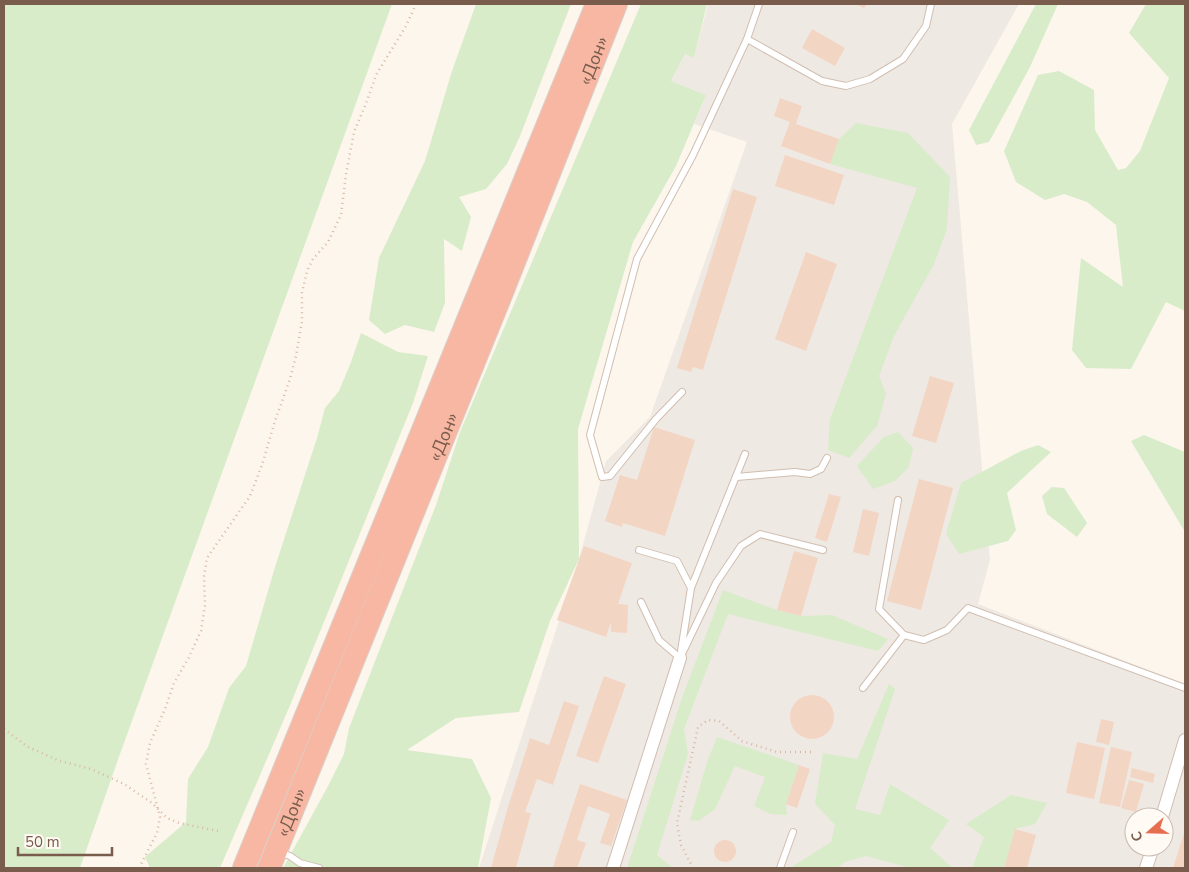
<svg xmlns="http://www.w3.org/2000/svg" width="1189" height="872" viewBox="0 0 1189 872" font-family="'Nunito Sans',sans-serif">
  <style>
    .industrial { fill: #efe9e4; fill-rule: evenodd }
    .green { fill: #d8ecc9 }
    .building { fill: #f3d5c3 }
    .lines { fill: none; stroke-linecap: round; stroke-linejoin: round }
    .lane-casing { stroke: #d1beb0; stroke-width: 8 }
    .street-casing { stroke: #d1beb0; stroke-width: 14 }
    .highway-casing { stroke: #dad1cd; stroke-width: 24 }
    .path { stroke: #d9b8a5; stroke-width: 2.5; stroke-dasharray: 1 4; stroke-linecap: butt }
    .lane { stroke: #fff; stroke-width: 6 }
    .street { stroke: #fff; stroke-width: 12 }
    .highway { stroke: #f7b7a3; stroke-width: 22 }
    .labels { text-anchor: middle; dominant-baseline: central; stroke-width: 4.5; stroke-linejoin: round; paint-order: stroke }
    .street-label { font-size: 18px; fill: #7a5c4d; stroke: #fffaf3 }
  </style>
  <rect width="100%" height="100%" fill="#fdf6ec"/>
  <path class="industrial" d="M 708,4 L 1019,4 L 952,124 L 990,560 L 978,604 L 1185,684 L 1185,868 L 479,868 L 579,559 L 606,461 L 650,417 L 747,142 L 694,124 L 706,95 L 671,81 L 685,54 L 694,58 ZM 1134,817 L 1164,817 L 1164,847 L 1134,847 Z"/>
  <g class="green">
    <polygon points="4,4 392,4 120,754 80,868 4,868"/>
    <polygon points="476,4 571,4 520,136 507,164 486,189 459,197 471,217 462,251 444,239 445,303 434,332 405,325 385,334 369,320 379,258 425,161 452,71"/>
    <polygon points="641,4 707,4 694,58 685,54 671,81 706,95 676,166 633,242 578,429 579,559 550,621 519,712 456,718 407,750 472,759 491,798 478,868 283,868 327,788 344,754 349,728 436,505 460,432"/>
    <polygon points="1036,4 1058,4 1030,67 989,142 976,145 969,130"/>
    <polygon points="1146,4 1185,4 1185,311 1166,302 1131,369 1086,368 1072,350 1081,258 1123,287 1116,225 1087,202 1064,194 1045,200 1016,182 1004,151 1038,75 1059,71 1094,90 1095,130 1118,170 1126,168 1140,151 1169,78 1129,33"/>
    <polygon points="856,123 908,133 950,177 947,229 934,264 894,336 879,376 886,394 877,426 849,458 828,450 830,419 917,188 830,164 839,139"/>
    <polygon points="361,333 398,352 428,356 413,403 291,703 220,868 150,868 145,857 186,822 188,779 208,747 229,688 246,666 275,567 317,438 325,408 339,391 351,362"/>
    <polygon points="898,432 913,448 909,467 895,481 873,489 857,466 884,437"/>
    <polygon points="1144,435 1185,452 1185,532 1131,441"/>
    <polygon points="1038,445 1051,452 1007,493 1016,530 1008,541 959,554 946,534 961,483 1021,451"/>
    <polygon points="1052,487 1064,488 1087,523 1077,537 1047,514 1042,496"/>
    <polygon points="723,590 777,610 801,616 832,615 888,639 878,651 728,614 684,729 688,754 657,855 673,868 627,868 682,698"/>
    <polygon points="889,684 895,689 855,809 880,815 890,784 949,820 930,848 953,868 910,868 866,856 845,862 837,868 792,868 793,866 831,842 835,825 815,804 823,753 857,759"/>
    <polygon points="717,737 799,765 786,804 787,815 770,814 754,806 765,777 735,766 715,809 699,821 690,820 707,762"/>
    <polygon points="1011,795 1047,803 1035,824 1015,829 1004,868 972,868 984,837 966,824"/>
  </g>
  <g class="building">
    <polygon points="856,4 867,4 864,8"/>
    <polygon points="812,29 845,48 835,66 802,48"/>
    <polygon points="780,98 802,106 796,124 839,139 830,164 781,146 790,122 774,116"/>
    <polygon points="785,155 844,175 834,205 775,186"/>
    <polygon points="733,189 757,197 703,370 693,367 691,372 677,368"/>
    <polygon points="806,252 837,264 806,351 775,339"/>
    <polygon points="930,376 954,383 936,443 912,436"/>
    <polygon points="654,427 695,440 665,536 623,523 622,527 605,521 620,475 637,480"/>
    <polygon points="919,479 953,488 921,610 887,601"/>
    <polygon points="829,494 841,497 827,542 815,538"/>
    <polygon points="863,509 879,513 869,556 853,552"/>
    <polygon points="584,546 632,563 618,604 628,605 627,633 611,632 611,622 606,637 557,620"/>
    <polygon points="794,551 818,558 801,616 777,610"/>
    <polygon points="604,676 626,684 598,763 576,756"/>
    <circle cx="812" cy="717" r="22"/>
    <polygon points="564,701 579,706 553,785 537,779 525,812 531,813 516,868 491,868 508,807 530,738 549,745"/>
    <polygon points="1101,719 1114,722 1109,745 1096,742"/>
    <polygon points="1077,742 1105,748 1094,799 1066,793"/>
    <polygon points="1111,747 1132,752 1120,807 1099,803"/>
    <polygon points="799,765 810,769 797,808 786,804"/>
    <polygon points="1132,768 1155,774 1153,783 1130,777"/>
    <polygon points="1129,780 1144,784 1136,812 1121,808"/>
    <polygon points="580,784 627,800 611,846 600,843 610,814 588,806 577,840 586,843 577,868 556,868 553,867"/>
    <polygon points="1015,829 1036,835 1027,868 1004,868"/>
    <polygon points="1185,830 1185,868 1173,868"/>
    <circle cx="725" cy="851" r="11"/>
  </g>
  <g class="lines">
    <defs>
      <g id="lane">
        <polyline points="747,39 822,81 846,86 870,79 903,59 926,26 931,4"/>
        <polyline points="682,392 656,419 610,476 602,477 590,435 637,259 693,155 747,39 759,4"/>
        <polyline points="736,477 795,472 810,474 821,469 827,458"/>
        <polyline points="898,500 879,609 904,635 924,640 947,630 968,608 1185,688"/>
        <polyline points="639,550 677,561 691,588"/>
        <polyline points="641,602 659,640 680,658"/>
        <polyline points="681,651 691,588 745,454"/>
        <polyline points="680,658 716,583 741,546 760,534 823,550"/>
        <polyline points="863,688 904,635"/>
        <polyline points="279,852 290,856 300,863 319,868"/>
        <polyline points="780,868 793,832"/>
      </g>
      <g id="street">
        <polyline points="1162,817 1185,740"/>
        <polyline points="613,868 680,658"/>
        <polyline points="1146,868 1153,847"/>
      </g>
      <g id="highway">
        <polyline points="244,868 597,4"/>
        <path id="s1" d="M 269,868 L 499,300 L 616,4"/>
      </g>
    </defs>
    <use href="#lane" class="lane-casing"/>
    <use href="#street" class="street-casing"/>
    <use href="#highway" class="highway-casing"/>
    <g class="path">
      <polyline points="4,729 28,747 60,761 91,769 124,784 152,803 167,818 179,823 218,831"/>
      <polyline points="139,868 157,833 160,817 146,764 150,743 165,709 174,683 188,659 201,631 205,605 204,577 207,558 250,496 262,465 275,421 290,379 296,356 302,321 302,293 307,271 313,259 328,242 341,215 346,174 354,132 367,101 376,75 406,26 416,4"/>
      <polyline points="693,868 681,845 677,823 698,727 708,720 719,721 742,741 777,752 813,752"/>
    </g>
    <use href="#lane" class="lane"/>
    <use href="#street" class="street"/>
    <use href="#highway" class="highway"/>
  </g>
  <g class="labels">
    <g class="street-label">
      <text stroke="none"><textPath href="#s1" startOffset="870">«Дон»</textPath></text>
      <text stroke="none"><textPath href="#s1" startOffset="465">«Дон»</textPath></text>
      <text stroke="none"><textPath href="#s1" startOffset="60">«Дон»</textPath></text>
    </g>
  </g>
  <rect width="1189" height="872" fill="none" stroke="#7a5c4d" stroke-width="10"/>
  <g transform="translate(1149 832) rotate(250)"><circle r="24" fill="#fffaf3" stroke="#cabbb1"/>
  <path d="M0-4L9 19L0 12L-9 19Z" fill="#e76f51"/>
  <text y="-8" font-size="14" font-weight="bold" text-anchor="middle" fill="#7a5c4d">С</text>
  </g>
  <path d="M18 847v8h94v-8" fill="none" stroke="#7a5c4d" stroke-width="2.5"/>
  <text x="25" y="847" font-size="15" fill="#7a5c4d" stroke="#fffaf3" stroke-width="4" paint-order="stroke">50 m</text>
</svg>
